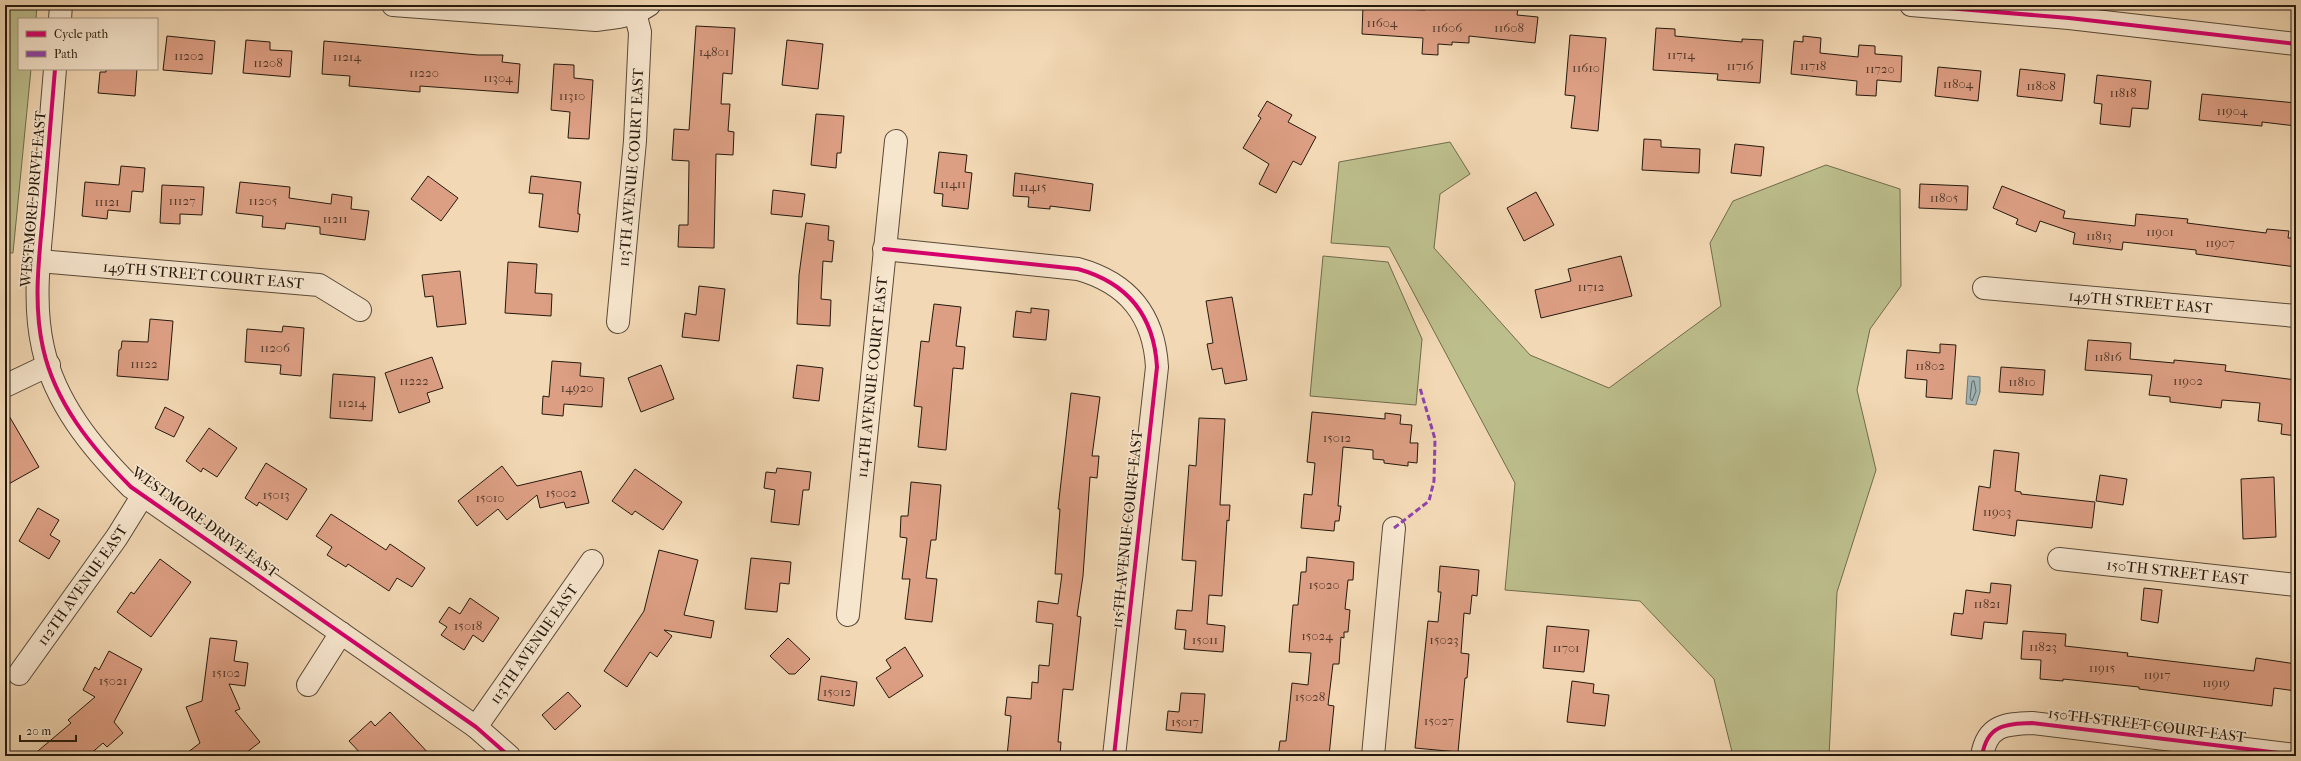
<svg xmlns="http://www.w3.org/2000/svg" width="2301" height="761" viewBox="0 0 2301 761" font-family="'IM FELL French Canon',serif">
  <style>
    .green { fill: #bcbe8c; stroke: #706c4c }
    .water { fill: #a1b6b9; stroke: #6f7774 }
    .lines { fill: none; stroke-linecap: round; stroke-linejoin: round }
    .shore { stroke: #636863; stroke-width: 1 }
    .building { fill: #dd9f84; stroke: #25190d }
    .minor-casing { stroke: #584937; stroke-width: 24 }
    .minor { stroke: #f7e6ce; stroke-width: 22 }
    .quiet { stroke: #8e44ad; stroke-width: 3; stroke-dasharray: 6 3; stroke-linecap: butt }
    .cycleway-casing { stroke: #f7e6ce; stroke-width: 6 }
    .cycleway { stroke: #d6006c; stroke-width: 4 }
    .labels { text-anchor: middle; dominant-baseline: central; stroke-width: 3.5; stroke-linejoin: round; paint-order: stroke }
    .number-label { font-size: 13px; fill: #533a2b }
    .street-label { font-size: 15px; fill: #25190d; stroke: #f7e6ce }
  </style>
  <rect width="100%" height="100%" fill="#f2d8b4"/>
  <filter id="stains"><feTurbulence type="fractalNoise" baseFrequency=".005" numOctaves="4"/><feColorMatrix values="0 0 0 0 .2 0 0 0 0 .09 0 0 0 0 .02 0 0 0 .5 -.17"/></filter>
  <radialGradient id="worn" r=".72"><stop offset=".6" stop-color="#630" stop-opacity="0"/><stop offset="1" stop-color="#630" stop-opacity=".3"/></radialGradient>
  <g class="green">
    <polygon points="5,5 37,5 36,19 19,19 19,69 31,69 13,253 5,253"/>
    <polygon points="1450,142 1470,174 1440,194 1434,248 1530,355 1609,388 1721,306 1710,243 1733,201 1826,165 1900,189 1901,286 1870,329 1857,390 1876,470 1837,592 1829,756 1733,756 1714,679 1640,601 1505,590 1515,483 1389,247 1331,243 1339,162"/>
    <polygon points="1323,256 1388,262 1422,339 1416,405 1310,396"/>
  </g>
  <polygon class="water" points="1968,376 1980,377 1980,392 1976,405 1966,404"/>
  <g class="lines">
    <polygon class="shore" points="1974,381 1976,391 1972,401 1970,398 1972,382"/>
  </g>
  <g class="building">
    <polygon points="1363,5 1385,5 1385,8 1425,10 1425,5 1483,9 1483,6 1518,9 1517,15 1538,17 1535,43 1469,36 1469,43 1452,42 1452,45 1438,44 1438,55 1422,54 1423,38 1362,34"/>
    <polygon points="696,26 735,28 732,74 723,73 721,104 730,104 728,131 734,132 733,155 716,154 714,248 678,247 679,225 688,225 689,161 672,160 674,129 689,130"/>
    <polygon points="1656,28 1675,29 1675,36 1742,42 1742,39 1763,40 1760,83 1717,80 1718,74 1653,70"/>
    <polygon points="1570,35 1606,38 1598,131 1571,128 1575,96 1565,95"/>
    <polygon points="167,36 215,41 212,74 163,70"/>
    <polygon points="1803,36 1821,38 1820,53 1858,57 1859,45 1875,46 1875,54 1902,56 1901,82 1877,80 1876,96 1856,95 1857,81 1791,74 1794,41 1803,42"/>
    <polygon points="246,40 270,42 270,50 292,51 290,77 243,73"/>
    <polygon points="787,40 823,44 818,89 782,85"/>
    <polygon points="324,41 478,55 503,55 502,62 520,64 518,93 420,86 420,92 349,86 350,76 322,74"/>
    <polygon points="554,64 574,65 574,78 593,80 589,139 568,138 570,112 551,110"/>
    <polygon points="1938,67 1981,71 1978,101 1935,96"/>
    <polygon points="106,69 137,69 135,96 98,93 100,72 106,72"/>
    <polygon points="2020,69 2065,74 2062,101 2017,96"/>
    <polygon points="2097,75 2151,81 2148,109 2132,108 2130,127 2100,124 2102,104 2094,103"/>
    <polygon points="2202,94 2296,103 2296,126 2262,122 2262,126 2199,120"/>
    <polygon points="1267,101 1292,115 1288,122 1316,137 1301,165 1293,161 1276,193 1259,184 1269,164 1243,148 1261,118 1258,116"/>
    <polygon points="816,114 844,116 841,153 837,153 836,168 811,165"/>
    <polygon points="1644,139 1661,140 1661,147 1700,149 1699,173 1642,170"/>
    <polygon points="1735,144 1764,147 1761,176 1731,173"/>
    <polygon points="939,152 967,155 965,172 972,173 968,209 942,206 943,194 934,193"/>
    <polygon points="121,166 145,168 143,192 132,191 130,212 108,210 107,219 82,216 85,182 119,185"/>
    <polygon points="1015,173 1093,184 1090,211 1050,206 1050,209 1028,207 1029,197 1013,196"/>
    <polygon points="428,176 458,198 441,221 411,199"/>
    <polygon points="531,176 581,182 578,209 578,214 580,214 578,232 539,227 543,194 529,193"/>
    <polygon points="240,182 290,187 289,198 331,204 332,194 352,197 351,209 369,211 365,240 320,234 320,227 286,223 285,229 262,227 263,216 236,213"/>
    <polygon points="1920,184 1968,186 1967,210 1919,208"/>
    <polygon points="162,185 204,187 202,215 180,214 180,224 160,223"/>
    <polygon points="2002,186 2065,211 2063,218 2135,226 2136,214 2188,219 2187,223 2266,233 2267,229 2289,231 2288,238 2296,238 2296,267 2196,254 2196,250 2123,242 2122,250 2073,244 2075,233 2040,221 2036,232 2016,224 2018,219 1993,208"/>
    <polygon points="773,190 805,194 802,217 771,214"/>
    <polygon points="1536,192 1554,225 1524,241 1507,208"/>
    <polygon points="806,223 829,226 828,240 834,241 832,262 823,261 821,299 831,300 830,326 797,324 799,275"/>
    <polygon points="1621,256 1632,296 1541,318 1535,290 1571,281 1568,269"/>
    <polygon points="508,262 537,264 535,293 552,294 551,316 505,313"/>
    <polygon points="460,271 466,324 437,327 433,296 425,297 422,275"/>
    <polygon points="699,286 725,289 719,341 682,337 685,313 696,315"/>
    <polygon points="1232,297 1247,380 1225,384 1222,368 1212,370 1207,344 1213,343 1206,301"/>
    <polygon points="934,304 961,307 956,346 965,347 963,369 953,368 946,450 918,447 922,407 914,406 921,341 929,342"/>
    <polygon points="1031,308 1049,310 1046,340 1013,337 1016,311 1031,313"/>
    <polygon points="150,319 173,321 168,380 117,376 119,350 121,349 122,341 148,342"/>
    <polygon points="283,326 304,328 301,376 280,374 281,365 245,362 247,329 282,332"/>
    <polygon points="2088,340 2131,343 2130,359 2174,363 2174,360 2226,365 2225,371 2296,380 2296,436 2281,434 2282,424 2258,421 2260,403 2222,400 2221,408 2170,402 2170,397 2149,395 2152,375 2085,370"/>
    <polygon points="1940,344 1956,345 1952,399 1926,397 1927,380 1905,378 1907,350 1940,353"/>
    <polygon points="432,357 443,388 427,393 430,402 399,413 385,373"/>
    <polygon points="552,361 581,363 580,376 604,378 602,407 564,404 563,416 542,414 543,396 549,397"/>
    <polygon points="661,365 674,399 641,412 628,378"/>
    <polygon points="797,365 823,368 819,401 793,398"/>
    <polygon points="2001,367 2045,370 2043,395 1999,392"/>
    <polygon points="333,374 375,377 372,421 330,418"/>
    <polygon points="1071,393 1100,397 1092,456 1099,456 1097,478 1090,477 1083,576 1077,616 1081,617 1073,690 1063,689 1058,742 1061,742 1060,756 1007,756 1011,716 1005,715 1007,697 1031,699 1032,682 1038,683 1039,665 1049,666 1053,624 1036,622 1038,601 1058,604 1062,574 1055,574 1060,509 1058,509"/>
    <polygon points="165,407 184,417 174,437 155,428"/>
    <polygon points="5,409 39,467 5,486"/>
    <polygon points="1312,412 1385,419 1385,413 1401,415 1400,424 1412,425 1410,443 1418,443 1417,463 1408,462 1408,466 1384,463 1384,460 1373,459 1373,450 1343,447 1338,506 1341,506 1339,521 1335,521 1334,531 1301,528 1304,494 1312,495 1315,463 1307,462"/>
    <polygon points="1199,418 1225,419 1220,505 1230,505 1229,521 1227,520 1222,596 1209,595 1207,624 1225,626 1223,652 1184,649 1186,630 1175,629 1177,610 1192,611 1196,561 1182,560 1189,465 1196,466"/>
    <polygon points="209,428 237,448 217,477 203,468 201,472 186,461"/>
    <polygon points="1994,450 2019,453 2015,491 2021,492 2021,494 2095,502 2092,528 2017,520 2015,536 1973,530 1979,486 1990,488"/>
    <polygon points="266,463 307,489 287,520 259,502 257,506 245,498"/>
    <polygon points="502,466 517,486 581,471 589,503 566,508 564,502 540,508 537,495 507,520 498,509 477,526 458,501"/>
    <polygon points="777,468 811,472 809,490 803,490 799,525 771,522 775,490 764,488 766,472 776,473"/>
    <polygon points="635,469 682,502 663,530 635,511 632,515 612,501"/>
    <polygon points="2100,475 2127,479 2123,505 2096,501"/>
    <polygon points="2274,477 2276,537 2243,539 2241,479"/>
    <polygon points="911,482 941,485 936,540 931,540 926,578 937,579 932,622 905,619 910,579 902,579 907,538 900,537 901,516 908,516"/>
    <polygon points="38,508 59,520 50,535 60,541 49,559 19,541"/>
    <polygon points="331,514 386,550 390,544 425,568 412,587 397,578 389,591 348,564 346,567 327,555 332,547 316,536"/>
    <polygon points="659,550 698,560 684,615 714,621 711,638 664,630 672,636 657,657 650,652 627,687 604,671 644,611"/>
    <polygon points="1307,557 1354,562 1353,580 1348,580 1345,609 1350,610 1348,632 1344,632 1344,638 1341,637 1339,664 1333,664 1328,705 1334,706 1329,756 1278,756 1280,741 1286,741 1292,683 1308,685 1311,653 1289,652 1293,605 1298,605 1301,572 1306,572"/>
    <polygon points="751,558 791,562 789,584 780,583 777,612 745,609"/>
    <polygon points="160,559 191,582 151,637 117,612 131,592 134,594"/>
    <polygon points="1440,566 1479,570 1477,596 1472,595 1470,614 1464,613 1461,653 1469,654 1467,678 1465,678 1458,752 1415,748 1428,621 1438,622 1441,592 1438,592"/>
    <polygon points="1991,583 2011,585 2007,624 1984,622 1982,639 1951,635 1954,613 1963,614 1966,590 1990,593"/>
    <polygon points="2144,588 2162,590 2158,623 2141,620"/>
    <polygon points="470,598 499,618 483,642 473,635 464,650 441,635 447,627 439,622 449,607 460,614"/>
    <polygon points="1547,626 1589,630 1584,672 1543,668"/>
    <polygon points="2023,631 2066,634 2065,646 2128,653 2127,656 2254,671 2256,658 2296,664 2296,691 2274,688 2272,706 2139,689 2139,687 2063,679 2063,681 2040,679 2041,660 2021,659"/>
    <polygon points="210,638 237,641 234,661 248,663 245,686 229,684 240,709 235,711 260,742 242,756 183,756 200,743 186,707 202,701"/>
    <polygon points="788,638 810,659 795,674 789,674 770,656"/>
    <polygon points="905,647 923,676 889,698 876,678 891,668 886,660"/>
    <polygon points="109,651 142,669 114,722 123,733 107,747 103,743 88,756 32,756 71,723 68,720 95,697 83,690 95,667 99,670"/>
    <polygon points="821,676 857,682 854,706 818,700"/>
    <polygon points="1572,681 1594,684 1593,693 1609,695 1605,726 1567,722"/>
    <polygon points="568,692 581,706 555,730 542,715"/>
    <polygon points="1181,693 1205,694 1202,733 1166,730 1168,711 1179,712"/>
    <polygon points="390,712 431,756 363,756 349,741 371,721 375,726"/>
  </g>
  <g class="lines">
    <defs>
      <g id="minor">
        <path d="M 393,5 L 596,20 C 615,18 633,16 649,5"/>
        <polyline points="1911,5 2069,18 2296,44"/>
        <polyline points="60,19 61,5"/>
        <path d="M 55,69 C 51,117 47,166 43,214 C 39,258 33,304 43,348 C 55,403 92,448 131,487 L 476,727 L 509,756"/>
        <path d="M 884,249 L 1078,269 C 1128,283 1154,315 1157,367 L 1114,756"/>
        <path id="s1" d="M 39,261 L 319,285 L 360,310"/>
        <path id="s2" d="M 1984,288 L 2296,316"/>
        <path id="s3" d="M 618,322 L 635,141 L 640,32 L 635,13"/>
        <polyline points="5,386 49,365"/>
        <path id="s4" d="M 2059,559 L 2296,585"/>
        <path id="s5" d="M 848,615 L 896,141"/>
        <path id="s6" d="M 19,674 L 117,537 L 143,495"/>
        <polyline points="308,685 341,633"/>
        <path id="s7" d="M 476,727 L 592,561"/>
        <polyline points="1373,756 1394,528"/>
        <path d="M 1982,756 C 1987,725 2005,724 2032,723 L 2296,755"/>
      </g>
    </defs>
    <use href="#minor" class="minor-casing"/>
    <use href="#minor" class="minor"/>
    <polyline class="quiet" points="1394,528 1429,501 1434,481 1435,439 1420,388"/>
    <defs>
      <g id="cycleway">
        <polyline points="1911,5 2069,18 2296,44"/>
        <path d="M 55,69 C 51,117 47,166 43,214 C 39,258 33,304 43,348 C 55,403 92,448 131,487 L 476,727 L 509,756"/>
        <path d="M 884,249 L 1078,269 C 1128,283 1154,315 1157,367 L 1114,756"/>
        <path d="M 1982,756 C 1987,725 2005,724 2032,723 L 2296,755"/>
      </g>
    </defs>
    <use href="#cycleway" class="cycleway-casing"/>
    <use href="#cycleway" class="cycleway"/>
  </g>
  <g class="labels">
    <g class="number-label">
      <text x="1382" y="22">11604</text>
      <text x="1447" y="27">11606</text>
      <text x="1509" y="27">11608</text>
      <text x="714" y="51">14801</text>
      <text x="1681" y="54">11714</text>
      <text x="189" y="55">11202</text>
      <text x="347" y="56">11214</text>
      <text x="268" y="62">11208</text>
      <text x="1740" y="65">11716</text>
      <text x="1813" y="65">11718</text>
      <text x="1586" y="67">11610</text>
      <text x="1880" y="68">11720</text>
      <text x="424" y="72">11220</text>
      <text x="498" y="77">11304</text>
      <text x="1958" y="83">11804</text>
      <text x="2041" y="85">11808</text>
      <text x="2123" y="92">11818</text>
      <text x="572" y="95">11310</text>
      <text x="2232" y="110">11904</text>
      <text x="953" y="183">11411</text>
      <text x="1033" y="186">11415</text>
      <text x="1944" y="197">11805</text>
      <text x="182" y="200">11127</text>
      <text x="263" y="200">11205</text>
      <text x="107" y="201">11121</text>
      <text x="335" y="218">11211</text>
      <text x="2160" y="231">11901</text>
      <text x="2099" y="235">11813</text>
      <text x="2220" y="242">11907</text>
      <text x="1591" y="286">11712</text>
      <text x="275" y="347">11206</text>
      <text x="2108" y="356">11816</text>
      <text x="144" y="363">11122</text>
      <text x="1930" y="365">11802</text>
      <text x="414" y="380">11222</text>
      <text x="2188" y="380">11902</text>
      <text x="2022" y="381">11810</text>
      <text x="577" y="387">14920</text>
      <text x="352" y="402">11214</text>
      <text x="1337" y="437">15012</text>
      <text x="561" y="492">15002</text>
      <text x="276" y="494">15013</text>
      <text x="490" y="497">15010</text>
      <text x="1997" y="511">11903</text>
      <text x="1324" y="584">15020</text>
      <text x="1987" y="603">11821</text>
      <text x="468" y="625">15018</text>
      <text x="1317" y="635">15024</text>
      <text x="1205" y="639">15011</text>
      <text x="1444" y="639">15023</text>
      <text x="2043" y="646">11823</text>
      <text x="1566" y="647">11701</text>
      <text x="2102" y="667">11915</text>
      <text x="226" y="672">15102</text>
      <text x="2157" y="674">11917</text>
      <text x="113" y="680">15021</text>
      <text x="2216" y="682">11919</text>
      <text x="837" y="691">15012</text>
      <text x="1310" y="696">15028</text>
      <text x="1439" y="720">15027</text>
      <text x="1185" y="721">15017</text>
    </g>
    <g class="street-label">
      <text stroke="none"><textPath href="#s3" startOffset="155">113TH AVENUE COURT EAST</textPath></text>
      <text transform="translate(33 199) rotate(-85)">WESTMORE DRIVE EAST</text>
      <text stroke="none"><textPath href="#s1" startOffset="165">149TH STREET COURT EAST</textPath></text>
      <text stroke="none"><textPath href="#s2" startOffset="157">149TH STREET EAST</textPath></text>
      <text stroke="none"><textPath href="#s5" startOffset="239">114TH AVENUE COURT EAST</textPath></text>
      <text transform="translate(205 522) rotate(36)">WESTMORE DRIVE EAST</text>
      <text transform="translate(1127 529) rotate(-84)">115TH AVENUE COURT EAST</text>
      <text stroke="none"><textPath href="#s4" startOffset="119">150TH STREET EAST</textPath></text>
      <text stroke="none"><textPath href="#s6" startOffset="109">112TH AVENUE EAST</textPath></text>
      <text stroke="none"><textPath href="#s7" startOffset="101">113TH AVENUE EAST</textPath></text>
      <text transform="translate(2147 725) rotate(7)">150TH STREET COURT EAST</text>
    </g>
  </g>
  <rect width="2301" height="761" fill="none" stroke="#f2d8b4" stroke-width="20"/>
  <rect x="6" y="6" width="2289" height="749" fill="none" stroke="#25190d" stroke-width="2"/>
  <rect x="10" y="10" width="2281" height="741" fill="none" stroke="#25190d"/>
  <rect x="18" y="18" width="140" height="52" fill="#f7e6ce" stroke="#a39481"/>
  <rect x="26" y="31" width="20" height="6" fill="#d6006c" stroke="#a39481"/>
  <text x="54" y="38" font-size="12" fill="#25190d">Cycle path</text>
  <rect x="26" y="51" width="20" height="6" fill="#8e44ad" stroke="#a39481"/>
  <text x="54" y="58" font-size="12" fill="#25190d">Path</text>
  <path d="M20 735v6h56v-6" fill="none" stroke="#25190d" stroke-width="2"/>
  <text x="26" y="735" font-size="12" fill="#25190d" stroke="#f7e6ce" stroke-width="3" paint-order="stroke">20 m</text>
  <rect width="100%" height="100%" filter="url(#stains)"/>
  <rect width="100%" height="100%" fill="url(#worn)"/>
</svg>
